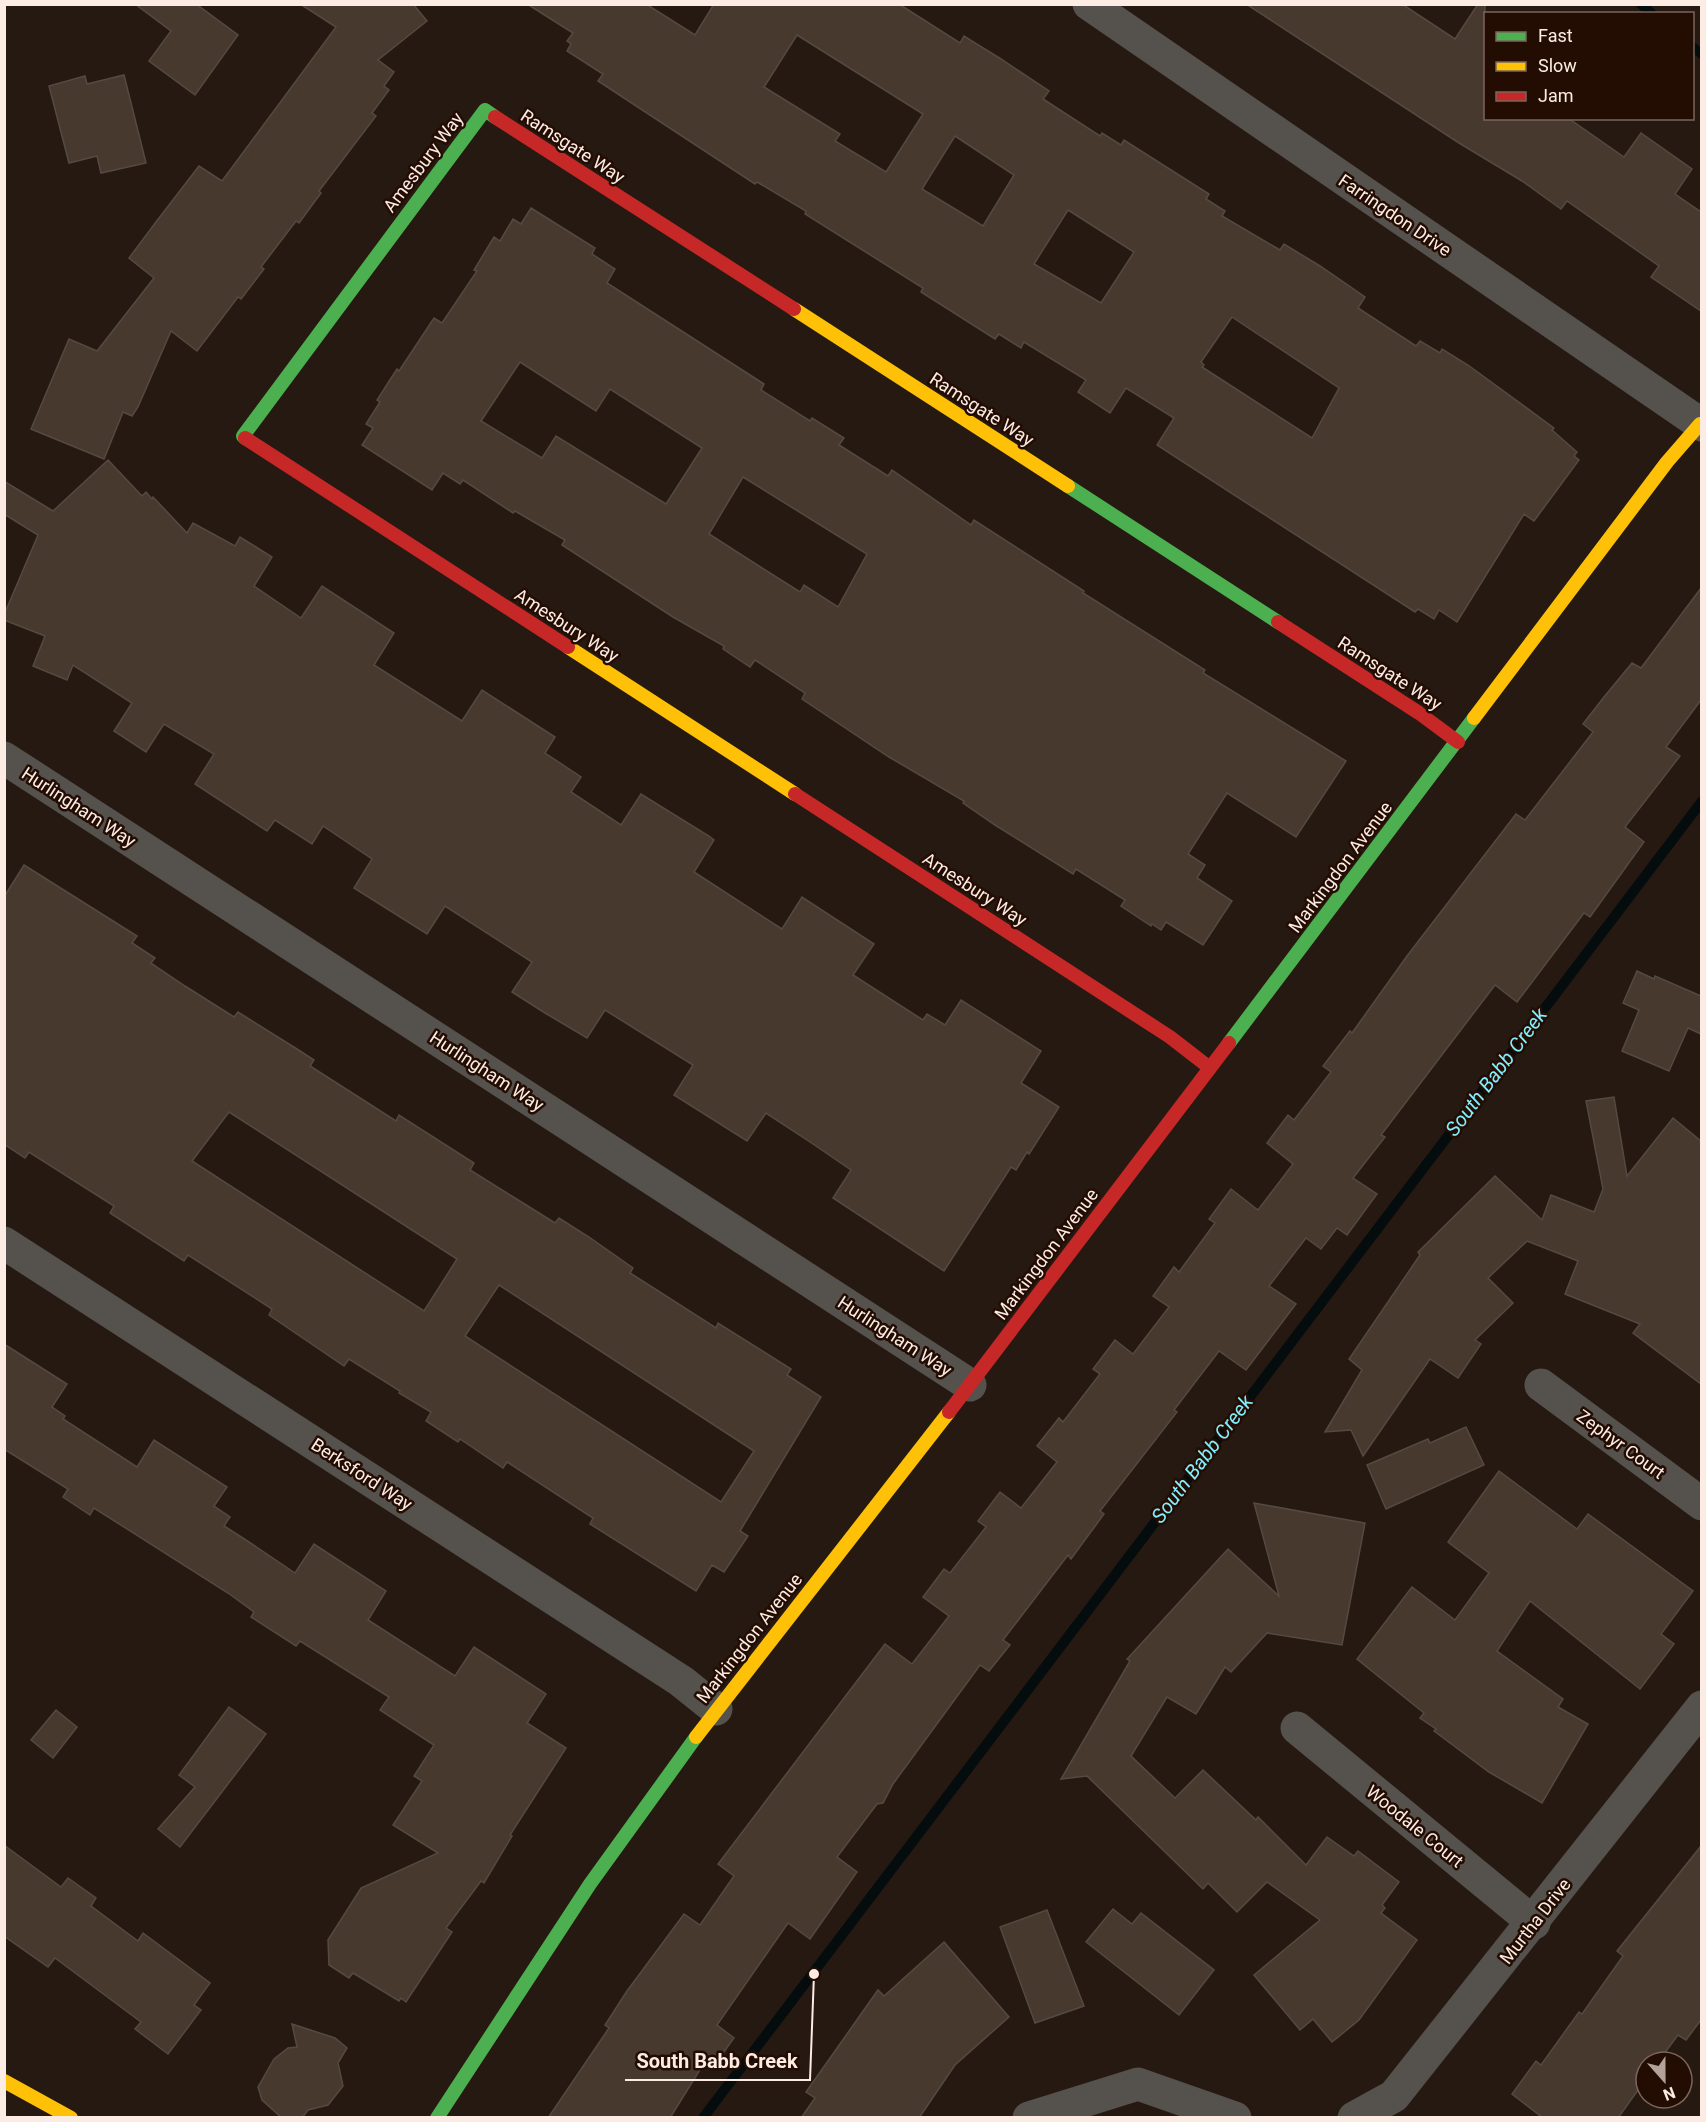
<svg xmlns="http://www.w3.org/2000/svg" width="1706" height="2122" viewBox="0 0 1706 2122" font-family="Roboto,sans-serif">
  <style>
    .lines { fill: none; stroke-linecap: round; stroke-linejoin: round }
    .stream { stroke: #050c0d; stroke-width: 10 }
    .building { fill: #47392e; stroke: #544a42; stroke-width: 1.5; fill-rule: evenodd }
    .street { stroke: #55514d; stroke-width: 33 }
    .fast { stroke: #4caf50; stroke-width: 14 }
    .slow { stroke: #ffc107; stroke-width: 14 }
    .jam { stroke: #c62828; stroke-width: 14 }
    .labels { text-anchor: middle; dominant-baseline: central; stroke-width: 5; stroke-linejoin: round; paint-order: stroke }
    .street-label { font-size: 18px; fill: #fdece4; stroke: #230d03 }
    .water-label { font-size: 20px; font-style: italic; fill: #82efff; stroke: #230d03 }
    .leader { fill: none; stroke: #fdece4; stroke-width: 2 }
    .callout-dot { fill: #fdece4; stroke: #230d03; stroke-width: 2 }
    .callout-label { font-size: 20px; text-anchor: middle; font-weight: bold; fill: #fdece4; stroke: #230d03; stroke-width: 5; stroke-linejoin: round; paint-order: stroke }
  </style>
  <rect width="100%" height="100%" fill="#261912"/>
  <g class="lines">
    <g class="stream">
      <polyline points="1641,4 1652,14"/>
      <polyline points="1692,47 1702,54"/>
      <polyline points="703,2118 1702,801"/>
    </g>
  </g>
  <g class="building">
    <polygon points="135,4 196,4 238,35 195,95 149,61 171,31"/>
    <polygon points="300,4 413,4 427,21 378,60 394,72 384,86 389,90 372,113 376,116 319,191 321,193 299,223 296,221 261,267 264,269 241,299 238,297 197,351 171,331 138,407 132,416 123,412 104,459 31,429 69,339 97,351 154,278 129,258 159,218 199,166 222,181 336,27"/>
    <path d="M 527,4 L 646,4 L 695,35 L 714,4 L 899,4 L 960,43 L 964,36 L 1001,59 L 1049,91 L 1043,99 L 1100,136 L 1102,133 L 1121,145 L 1124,140 L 1209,194 L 1206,199 L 1225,211 L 1222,216 L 1280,250 L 1284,244 L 1320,266 L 1365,297 L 1358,308 L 1416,346 L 1420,341 L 1440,353 L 1442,349 L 1468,365 L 1554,428 L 1552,430 L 1577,452 L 1574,456 L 1579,460 L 1534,521 L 1524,514 L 1457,622 L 1439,610 L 1434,619 L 1418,609 L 1415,612 L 1157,445 L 1174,418 L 1126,388 L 1110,413 L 1078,392 L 1086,380 L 1024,342 L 1021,348 L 999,334 L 995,339 L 921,292 L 923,288 L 805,214 L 806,211 L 757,182 L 755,184 L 598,81 L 603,74 L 567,51 L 571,44 L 567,41 L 573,33 ZM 797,35 L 923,114 L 886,172 L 835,141 L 840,134 L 764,87 ZM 955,136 L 1014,175 L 983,226 L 922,189 ZM 1068,210 L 1134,252 L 1101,303 L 1034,264 ZM 1232,317 L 1339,388 L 1312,438 L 1202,367 L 1204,365 L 1201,362 Z"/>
    <polygon points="1246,4 1402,4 1455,39 1478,4 1485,4 1485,118 1568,118 1624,157 1641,133 1692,169 1675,194 1701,212 1701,311 1651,277 1659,266 1567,201 1561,209 1522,181 1459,143"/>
    <polygon points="124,75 146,163 101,173 97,156 69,163 49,86 85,76 87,84"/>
    <path d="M 531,208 L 595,248 L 592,254 L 615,269 L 607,283 L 764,384 L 761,390 L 810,421 L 812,418 L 844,438 L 839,445 L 888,476 L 892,470 L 971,525 L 974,520 L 1084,591 L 1083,593 L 1205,670 L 1203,673 L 1346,761 L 1296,837 L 1227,793 L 1188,854 L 1205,865 L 1197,878 L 1232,901 L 1203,945 L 1166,922 L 1161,930 L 1152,924 L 1151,926 L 1121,906 L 1125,900 L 1076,869 L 1073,874 L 995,825 L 963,803 L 964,801 L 889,757 L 802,699 L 805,693 L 755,660 L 750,667 L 723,649 L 724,646 L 673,617 L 562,545 L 565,540 L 515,511 L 513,513 L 463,480 L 460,484 L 443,473 L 432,490 L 362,445 L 373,428 L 366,424 L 380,402 L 377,400 L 397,369 L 399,371 L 434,318 L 442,323 L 477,271 L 474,270 L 494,237 L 500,241 L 513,219 L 521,224 ZM 520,362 L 596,411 L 610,389 L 702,448 L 666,504 L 556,436 L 542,458 L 481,421 ZM 743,477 L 867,554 L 838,607 L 804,585 L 800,592 L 709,534 Z"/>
    <polygon points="108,460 142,496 146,492 152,499 153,497 187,533 193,523 235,546 240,537 272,557 254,586 301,618 322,586 394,633 374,665 462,721 482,690 555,737 545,753 581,777 571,792 621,825 641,794 709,836 714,840 694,872 782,929 802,897 874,944 853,975 923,1020 927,1014 945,1025 961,1000 1041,1051 1021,1083 1059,1107 1029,1154 1027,1152 1016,1170 1011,1167 944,1271 833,1198 851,1170 813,1144 766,1113 747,1141 674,1095 693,1065 605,1010 587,1038 545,1013 512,992 532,962 445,906 427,934 354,888 372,859 323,826 312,844 275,820 267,831 195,784 214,754 164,724 146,752 114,731 132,703 73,665 67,680 33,666 45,636 4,620 4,615 38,535 4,514 4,481 53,511"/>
    <polygon points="1701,588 1701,700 1666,747 1680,756 1625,827 1644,842 1590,917 1584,913 1517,1002 1495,985 1381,1135 1385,1137 1353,1178 1377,1194 1347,1235 1337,1228 1321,1249 1306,1238 1269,1286 1296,1304 1246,1370 1219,1351 1174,1410 1177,1412 1100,1511 1104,1514 1071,1559 1068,1555 1003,1640 1010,1645 989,1671 980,1665 893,1784 883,1803 877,1804 837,1857 857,1872 810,1939 788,1923 717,2025 734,2038 721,2056 701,2068 670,2118 548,2118 609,2028 605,2025 627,1991 684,1914 700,1925 734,1876 718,1864 885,1644 912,1664 949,1616 923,1597 944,1569 950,1573 986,1527 978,1521 1000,1492 1021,1508 1057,1462 1037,1446 1059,1418 1063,1422 1100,1374 1093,1369 1115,1340 1133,1354 1169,1307 1153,1296 1174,1267 1179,1272 1215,1223 1209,1219 1231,1189 1258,1210 1293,1164 1267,1143 1288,1115 1294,1120 1331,1072 1323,1066 1350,1031 1352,1033 1407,956 1516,814 1525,820 1593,732 1583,724 1604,697 1632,663 1641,668"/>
    <path d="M 24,865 L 137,936 L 132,943 L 155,958 L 151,963 L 185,986 L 234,1017 L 238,1012 L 297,1049 L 314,1060 L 310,1066 L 396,1121 L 399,1115 L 474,1163 L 470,1170 L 523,1203 L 555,1223 L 559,1218 L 589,1237 L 633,1268 L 630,1273 L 716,1328 L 718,1323 L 791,1369 L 787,1375 L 821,1397 L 740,1531 L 748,1536 L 724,1572 L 712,1565 L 696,1591 L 590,1524 L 593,1518 L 507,1462 L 503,1468 L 460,1439 L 458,1442 L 426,1421 L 431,1412 L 399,1393 L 400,1391 L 349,1359 L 344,1366 L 269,1315 L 272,1309 L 188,1255 L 184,1261 L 110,1213 L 114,1206 L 29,1152 L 25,1158 L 4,1144 L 4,897 ZM 229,1112 L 457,1259 L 424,1311 L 192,1161 ZM 499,1285 L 754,1451 L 721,1502 L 465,1336 Z"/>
    <polygon points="1637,971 1654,979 1655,976 1701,996 1701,1034 1688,1028 1669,1071 1622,1051 1639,1010 1623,1003"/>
    <polygon points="1614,1097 1627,1176 1673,1118 1701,1141 1701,1384 1633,1333 1640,1324 1565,1294 1578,1261 1527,1241 1488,1278 1513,1303 1475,1340 1481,1344 1458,1378 1430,1359 1363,1456 1351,1430 1325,1432 1362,1370 1349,1359 1420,1255 1418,1252 1495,1176 1542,1220 1551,1195 1594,1212 1603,1189 1586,1101"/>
    <polygon points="4,1344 67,1384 52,1407 65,1416 63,1419 137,1467 154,1440 227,1487 214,1506 230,1517 224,1526 246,1540 295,1573 314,1544 386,1591 368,1620 455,1676 474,1647 546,1694 527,1723 566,1748 510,1835 512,1836 484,1883 481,1881 446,1928 452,1932 406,2002 401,1998 399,2001 353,1973 349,1978 329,1965 328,1940 361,1888 438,1853 393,1825 422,1781 414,1776 434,1745 380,1710 389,1697 300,1641 296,1646 251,1617 254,1612 228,1593 94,1508 90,1515 63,1497 68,1489 4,1449"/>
    <polygon points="1466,1427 1484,1465 1386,1509 1367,1465 1428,1439 1430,1443"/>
    <polygon points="1499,1471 1577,1529 1588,1514 1693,1591 1661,1634 1674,1644 1640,1689 1530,1601 1497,1651 1563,1699 1558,1707 1588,1724 1542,1803 1489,1772 1434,1731 1436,1729 1420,1718 1424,1713 1357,1659 1412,1587 1455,1620 1489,1573 1448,1542"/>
    <polygon points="1254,1503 1365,1523 1342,1645 1267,1633 1231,1672 1225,1667 1196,1714 1167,1697 1131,1756 1175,1798 1203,1770 1256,1820 1258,1817 1306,1865 1327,1837 1354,1856 1358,1851 1399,1882 1382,1905 1385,1908 1381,1913 1417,1940 1359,2020 1332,2042 1313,2019 1300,2030 1254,1975 1320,1920 1267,1882 1237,1912 1208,1883 1203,1889 1087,1776 1061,1779 1130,1661 1127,1659 1228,1549 1279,1596"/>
    <polygon points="229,1707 266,1734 180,1847 158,1829 195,1787 179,1775"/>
    <polygon points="56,1710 77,1727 53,1758 31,1740"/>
    <polygon points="4,1845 61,1887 68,1878 96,1898 91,1906 138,1941 143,1933 210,1983 194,2005 201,2010 168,2054 135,2029 141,2022 55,1958 48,1967 4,1936"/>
    <polygon points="1701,1846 1701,2020 1686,2040 1678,2035 1658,2062 1646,2062 1646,2079 1618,2118 1543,2118 1512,2094 1536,2061 1541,2065 1579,2012 1582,2014 1623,1956 1617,1951"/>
    <polygon points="1113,1909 1132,1924 1141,1913 1214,1970 1179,2015 1086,1942"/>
    <polygon points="1047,1910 1084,2006 1035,2023 1000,1927"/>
    <polygon points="944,1942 1009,2017 955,2065 919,2118 801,2118 815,2098 806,2092 878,1990 884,1996"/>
    <polygon points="292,2024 335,2038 347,2048 338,2063 343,2086 328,2105 308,2110 302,2118 282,2118 262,2100 258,2087 274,2059 288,2048 297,2047"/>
  </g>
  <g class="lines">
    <g class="street">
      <polyline points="1089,4 1702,425"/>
      <polyline points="4,758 970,1385"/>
      <polyline points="4,1243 681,1681 716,1709"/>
      <polyline points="1541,1385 1702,1504"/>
      <polyline points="1297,1728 1534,1923"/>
      <polyline points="1029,2118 1138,2084 1235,2118"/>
      <polyline points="1354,2118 1394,2096 1702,1707"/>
    </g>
    <g class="fast">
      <polyline points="245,438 243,436 485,110 495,117"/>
      <polyline points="1068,486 1278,622"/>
      <polyline points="1229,1043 1474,718"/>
      <polyline points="437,2118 590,1884 696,1737"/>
    </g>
    <g class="slow">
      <polyline points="794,309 1068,486"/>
      <polyline points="568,647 795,794"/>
      <polyline points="1474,718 1667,462 1700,424"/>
      <polyline points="696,1737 949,1412"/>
      <polyline points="4,2081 71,2118"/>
    </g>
    <g class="jam">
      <polyline points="495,117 794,309"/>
      <polyline points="245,438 568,647"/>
      <polyline points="1278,622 1419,713 1458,742"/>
      <polyline points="795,794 1170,1037 1210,1068"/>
      <polyline points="949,1412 1229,1043"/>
    </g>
  </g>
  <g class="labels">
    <g class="street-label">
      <text transform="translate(573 146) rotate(33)">Ramsgate Way</text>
      <text transform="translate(423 162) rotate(-53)">Amesbury Way</text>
      <text transform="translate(1395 215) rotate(34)">Farringdon Drive</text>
      <text transform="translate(982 409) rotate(33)">Ramsgate Way</text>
      <text transform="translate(567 625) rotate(33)">Amesbury Way</text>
      <text transform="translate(1390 673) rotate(33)">Ramsgate Way</text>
      <text transform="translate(79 807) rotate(33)">Hurlingham Way</text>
      <text transform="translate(1340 867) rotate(-53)">Markingdon Avenue</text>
      <text transform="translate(975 889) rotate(33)">Amesbury Way</text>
      <text transform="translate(487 1071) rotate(33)">Hurlingham Way</text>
      <text transform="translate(1046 1254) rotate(-53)">Markingdon Avenue</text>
      <text transform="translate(895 1336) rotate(33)">Hurlingham Way</text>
      <text transform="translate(1621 1444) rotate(36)">Zephyr Court</text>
      <text transform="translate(362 1474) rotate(33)">Berksford Way</text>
      <text transform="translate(749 1638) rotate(-52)">Markingdon Avenue</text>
      <text transform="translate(1415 1826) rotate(39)">Woodale Court</text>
      <text transform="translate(1535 1921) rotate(-52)">Murtha Drive</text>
    </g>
    <g class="water-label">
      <text transform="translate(1496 1072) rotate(-53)">South Babb Creek</text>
      <text transform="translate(1202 1459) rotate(-53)">South Babb Creek</text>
    </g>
  </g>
  <path class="leader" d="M814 1974L810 2080H625"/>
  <circle class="callout-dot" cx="814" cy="1974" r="6"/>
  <g class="callout-label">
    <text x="717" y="2068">South Babb Creek</text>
  </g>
  <rect width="1706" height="2122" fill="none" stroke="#fdece4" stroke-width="12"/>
  <rect x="1484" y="12" width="210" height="108" fill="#230d03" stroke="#7a665d" stroke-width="1.5"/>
  <rect x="1496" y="32" width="30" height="9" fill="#4caf50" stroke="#7a665d" stroke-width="1.5"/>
  <text x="1538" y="42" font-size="18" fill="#fdece4">Fast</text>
  <rect x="1496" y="62" width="30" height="9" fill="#ffc107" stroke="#7a665d" stroke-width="1.5"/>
  <text x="1538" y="72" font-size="18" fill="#fdece4">Slow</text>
  <rect x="1496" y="92" width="30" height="9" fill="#c62828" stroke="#7a665d" stroke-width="1.5"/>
  <text x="1538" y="102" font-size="18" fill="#fdece4">Jam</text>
  <g transform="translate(1664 2080) rotate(159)"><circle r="28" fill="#230d03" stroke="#7a665d" stroke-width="1.5"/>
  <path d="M0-4.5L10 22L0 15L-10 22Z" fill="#b2a29a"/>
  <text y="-9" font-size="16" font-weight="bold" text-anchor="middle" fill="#fdece4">N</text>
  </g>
</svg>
